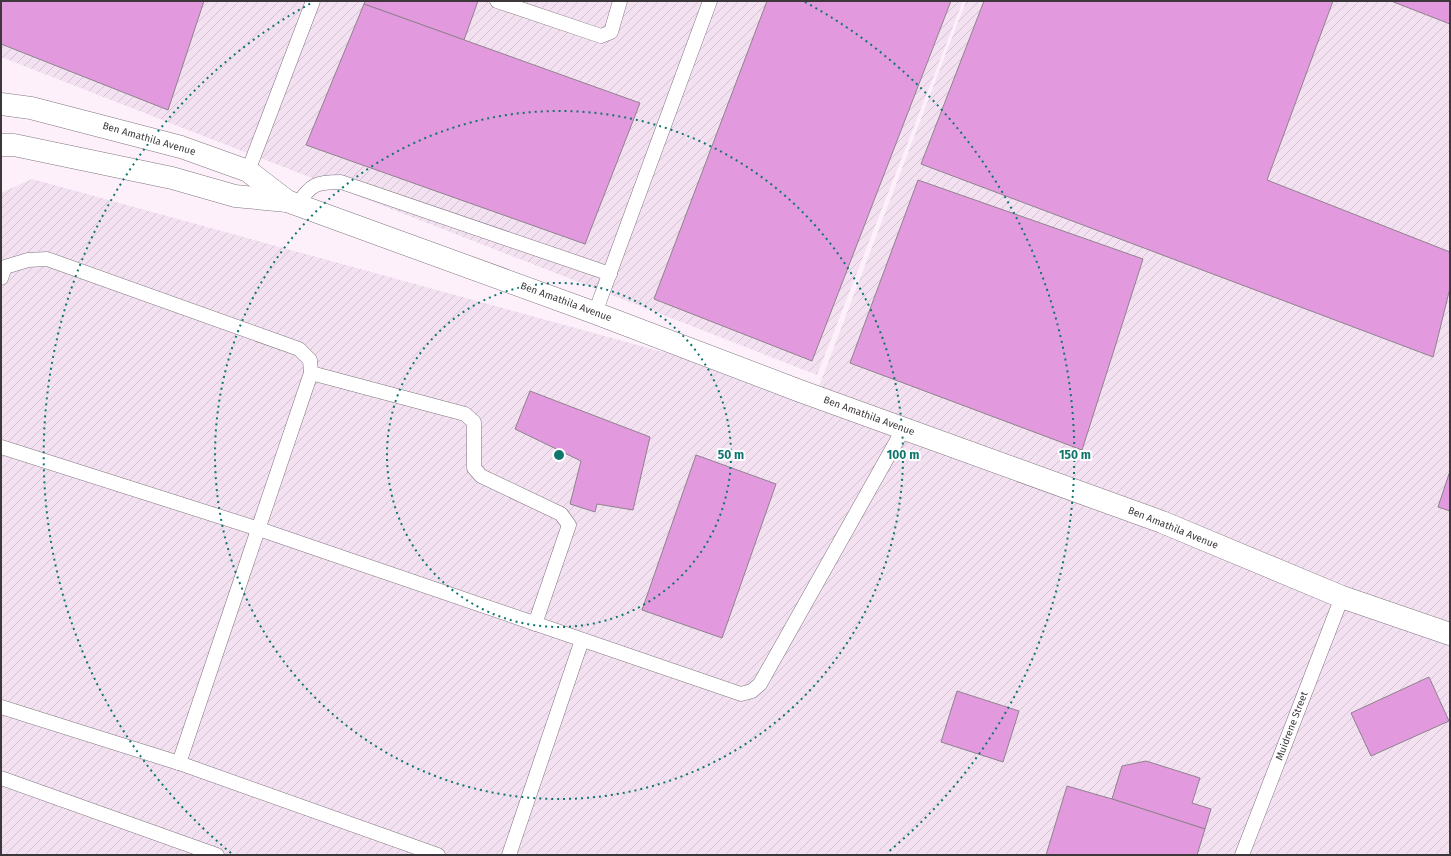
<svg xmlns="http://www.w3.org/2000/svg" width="1451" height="856" viewBox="0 0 1451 856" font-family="'Fira Sans',sans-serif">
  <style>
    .industrial { fill: url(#industrial-furrows) }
    .building { fill: #e399de; stroke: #8e838d }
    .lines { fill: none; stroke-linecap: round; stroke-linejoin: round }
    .lane-casing { stroke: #80767f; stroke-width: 15 }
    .street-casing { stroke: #80767f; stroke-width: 23 }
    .lane { stroke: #fff; stroke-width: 14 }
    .street { stroke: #fff; stroke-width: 22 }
    .ring { fill: none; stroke: #0f766e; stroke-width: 2; stroke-dasharray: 2 4 }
    .labels { text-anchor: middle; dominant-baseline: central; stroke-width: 4; stroke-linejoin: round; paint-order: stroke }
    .street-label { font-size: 10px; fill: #3c373b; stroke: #fff }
    .centre { fill: #0f766e; stroke: #fff; stroke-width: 2 }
    .ring-label { font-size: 12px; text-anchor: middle; font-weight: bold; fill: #0f766e; stroke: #fff; stroke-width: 4; stroke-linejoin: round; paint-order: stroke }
  </style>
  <defs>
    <pattern id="industrial-furrows" width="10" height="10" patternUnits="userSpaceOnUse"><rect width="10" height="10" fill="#f3e1f1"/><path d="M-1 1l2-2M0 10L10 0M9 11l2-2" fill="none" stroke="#d1c2d0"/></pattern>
  </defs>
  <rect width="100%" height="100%" fill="#fdf0fb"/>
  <g class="industrial">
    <polygon points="1,1 963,1 817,375 1,57"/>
    <polygon points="966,1 1450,1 1450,855 1,855 1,193 32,179 816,394"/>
  </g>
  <g class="building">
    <polygon points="1,1 204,1 168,110 1,44"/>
    <polygon points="365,1 478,1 464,40 364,4"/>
    <polygon points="767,1 951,1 812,361 654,299"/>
    <polygon points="984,1 1333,1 1267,180 1450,252 1450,288 1433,357 921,164"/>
    <polygon points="1391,1 1450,1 1450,24"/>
    <polygon points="364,4 640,103 585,244 306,145"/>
    <polygon points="918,180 1143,259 1082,450 850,363"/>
    <polygon points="530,391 650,437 633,510 597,504 595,512 570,504 581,461 515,429"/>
    <polygon points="696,455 776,484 722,638 642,610"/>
    <polygon points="1450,471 1450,511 1438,507"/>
    <polygon points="1429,677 1449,721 1371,756 1351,713"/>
    <polygon points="957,691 1019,711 1003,762 941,742"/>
    <polygon points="1146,761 1200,778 1192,803 1211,809 1205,829 1112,799 1122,766"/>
    <polygon points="1067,786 1112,799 1205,829 1197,855 1046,855"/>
  </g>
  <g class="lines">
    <defs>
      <g id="lane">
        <polyline points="497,1 601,36 611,32 620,1"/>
        <polyline points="248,171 313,1"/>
        <path d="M 297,205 C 311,184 316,182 341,182 L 610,274"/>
        <polyline points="1,278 5,267 28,260 47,259 299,349 310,360 311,373 179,763"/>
        <polyline points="595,313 710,1"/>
        <polyline points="311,373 465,414 474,422 474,468 481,476 561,514 569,525 535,624"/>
        <polyline points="1,447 259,529 741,694 752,691 760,684 904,428"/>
        <polyline points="1,707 179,763 438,855"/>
        <polyline points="1,778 217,855"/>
        <polyline points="509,855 582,640"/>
        <polyline points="1242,855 1342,597"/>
      </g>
      <g id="street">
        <polyline points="1,104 31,108 181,147 248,171 287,201"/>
        <polyline points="1,145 14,145 172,178 235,196 287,201 595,313 800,391 1162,522 1342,597 1450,634"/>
      </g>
    </defs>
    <use href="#lane" class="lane-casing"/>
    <use href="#street" class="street-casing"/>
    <use href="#lane" class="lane"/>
    <use href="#street" class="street"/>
  </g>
  <g class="ring">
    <circle cx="559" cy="455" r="172"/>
    <circle cx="559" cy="455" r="344"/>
    <path d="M231 853A516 516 0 0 1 313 2M805 2A516 516 0 0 1 887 853"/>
  </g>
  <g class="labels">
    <g class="street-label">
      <text transform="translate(149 139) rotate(16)">Ben Amathila Avenue</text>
      <text transform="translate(566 302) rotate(20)">Ben Amathila Avenue</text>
      <text transform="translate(869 416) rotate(20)">Ben Amathila Avenue</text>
      <text transform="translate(1173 528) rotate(22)">Ben Amathila Avenue</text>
      <text transform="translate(1292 726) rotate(-69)">Muidrene Street</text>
    </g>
  </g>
  <circle cx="559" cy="455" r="6" class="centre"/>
  <g class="ring-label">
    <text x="731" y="459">50 m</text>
    <text x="903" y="459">100 m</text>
    <text x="1075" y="459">150 m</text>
  </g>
  <rect width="1451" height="856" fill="none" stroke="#3c373b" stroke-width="4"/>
</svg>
